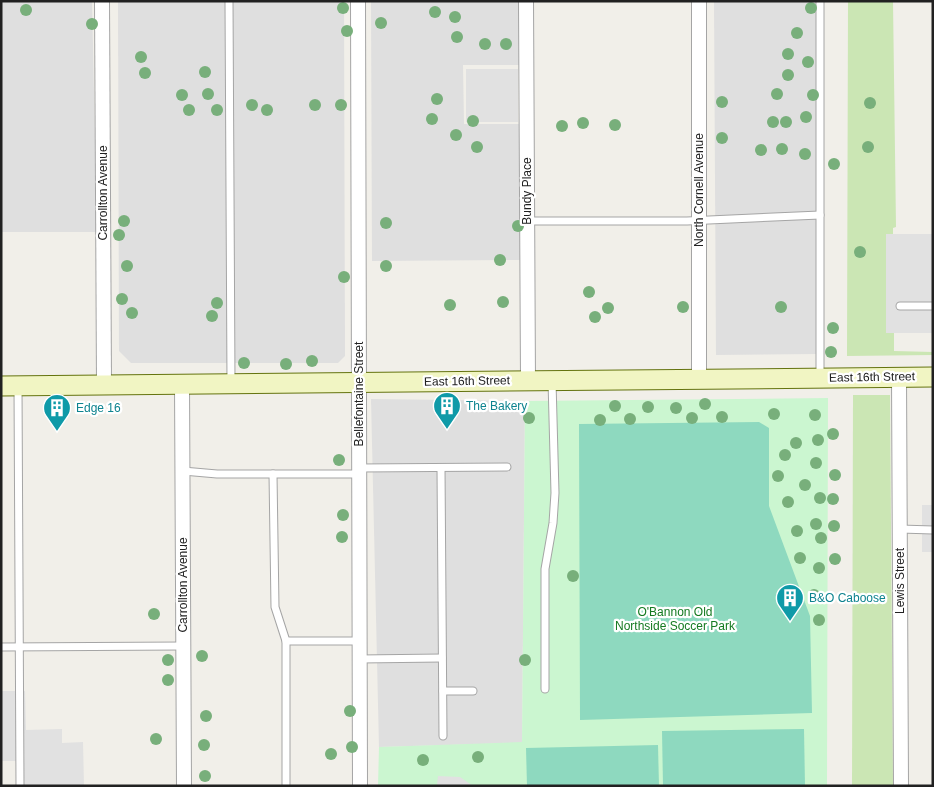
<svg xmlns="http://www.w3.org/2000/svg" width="934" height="787" viewBox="0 0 934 787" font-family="Helvetica,sans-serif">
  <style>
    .residential { fill: #dfdfdf }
    .grass { fill: #cbe6b4 }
    .park { fill: #cbf6d0 }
    .pitch { fill: #8ed9bf }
    .parking { fill: #e1e1e1 }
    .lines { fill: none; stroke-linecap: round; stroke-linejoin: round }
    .lane-casing { stroke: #a5a5a5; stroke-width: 9 }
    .street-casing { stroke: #a5a5a5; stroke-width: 16 }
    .secondary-casing { stroke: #64730e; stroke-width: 21 }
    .lane { stroke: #fff; stroke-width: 7 }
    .street { stroke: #fff; stroke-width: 14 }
    .secondary { stroke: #f1f5c3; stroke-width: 19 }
    .tree { fill: #78af7b }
    .labels { text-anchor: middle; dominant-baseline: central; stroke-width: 4.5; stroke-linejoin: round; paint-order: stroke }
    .street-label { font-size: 12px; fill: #212121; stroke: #fff }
    .culture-label { font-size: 12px; fill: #0d838f; stroke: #fff; text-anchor: start }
    .park-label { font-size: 12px; fill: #157a21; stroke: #fff }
  </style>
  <rect width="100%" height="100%" fill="#f1efe9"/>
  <g class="residential">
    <polygon points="1,1 92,1 97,232 1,232"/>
    <polygon points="118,1 344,1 345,356 338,363 131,363 119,351"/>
    <polygon points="371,1 521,1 522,65 463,65 464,124 523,124 523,260 372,261"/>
    <polygon points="714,1 817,1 817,354 716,355"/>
    <polygon points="371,399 525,401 522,743 379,747"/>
  </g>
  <g class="grass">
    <polygon points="848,1 893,1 896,227 893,228 893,234 887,234 886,333 894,333 894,351 933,352 933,355 847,356"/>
    <polygon points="853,395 890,395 893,786 852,786"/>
  </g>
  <polygon class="park" points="828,398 827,786 378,786 379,747 522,742 525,401"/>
  <g class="pitch">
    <polygon points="759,422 769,428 769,506 810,616 812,713 580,720 579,424"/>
    <polygon points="804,729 805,786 663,786 662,731"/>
    <polygon points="658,745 659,786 527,786 526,748"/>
  </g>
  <g class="parking">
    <rect x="466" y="69" width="52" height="53"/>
    <rect x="886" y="234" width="47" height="99"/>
    <rect x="922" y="505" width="11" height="47"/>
    <polygon points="1,691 25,691 26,730 62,729 62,743 83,742 84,786 24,786 24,761 1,761"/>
    <polygon points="438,776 460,777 473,786 428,786 437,785"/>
  </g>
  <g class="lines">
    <defs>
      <g id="lane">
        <polyline points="229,1 231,383"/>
        <polyline points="820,1 820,376"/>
        <polyline points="527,221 687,221 820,215"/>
        <polyline points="900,306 933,306"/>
        <polyline points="18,386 20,786"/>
        <polyline points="359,468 507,467"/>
        <polyline points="441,468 443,736"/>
        <polyline points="183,471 217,474 359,474"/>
        <polyline points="273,474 275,607 286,641 286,786"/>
        <polyline points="900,529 933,530"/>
        <polyline points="286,641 360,641"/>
        <polyline points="1,647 183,646"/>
        <polyline points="360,659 442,658"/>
        <polyline points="545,689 545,569 553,523 555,493 552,381"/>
        <polyline points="443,691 473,691"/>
      </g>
      <g id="street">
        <polyline points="102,1 104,384"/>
        <polyline points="358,1 360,786"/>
        <polyline points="526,1 528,381"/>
        <polyline points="699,1 699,379"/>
        <polyline points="899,377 901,786"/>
        <polyline points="182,384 184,786"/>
      </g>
      <polyline id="secondary" points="1,386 933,377"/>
    </defs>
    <use href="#lane" class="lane-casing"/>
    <use href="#street" class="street-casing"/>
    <use href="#secondary" class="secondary-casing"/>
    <use href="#lane" class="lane"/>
    <use href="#street" class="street"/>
    <use href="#secondary" class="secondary"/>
  </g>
  <g class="tree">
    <circle cx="343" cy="8" r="6"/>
    <circle cx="811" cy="8" r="6"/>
    <circle cx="26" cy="10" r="6"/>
    <circle cx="435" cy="12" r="6"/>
    <circle cx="455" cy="17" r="6"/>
    <circle cx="381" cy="23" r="6"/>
    <circle cx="92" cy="24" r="6"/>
    <circle cx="347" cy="31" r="6"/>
    <circle cx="797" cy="33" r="6"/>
    <circle cx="457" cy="37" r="6"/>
    <circle cx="485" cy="44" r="6"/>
    <circle cx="506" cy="44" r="6"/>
    <circle cx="788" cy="54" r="6"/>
    <circle cx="141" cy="57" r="6"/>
    <circle cx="808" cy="62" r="6"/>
    <circle cx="205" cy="72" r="6"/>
    <circle cx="145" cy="73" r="6"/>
    <circle cx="788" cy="75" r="6"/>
    <circle cx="208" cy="94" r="6"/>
    <circle cx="777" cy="94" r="6"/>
    <circle cx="182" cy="95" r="6"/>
    <circle cx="813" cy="95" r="6"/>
    <circle cx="437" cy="99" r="6"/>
    <circle cx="722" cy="102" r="6"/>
    <circle cx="870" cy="103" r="6"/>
    <circle cx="252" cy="105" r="6"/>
    <circle cx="315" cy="105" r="6"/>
    <circle cx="341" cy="105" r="6"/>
    <circle cx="189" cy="110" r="6"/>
    <circle cx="217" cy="110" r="6"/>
    <circle cx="267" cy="110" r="6"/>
    <circle cx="806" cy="117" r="6"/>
    <circle cx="432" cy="119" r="6"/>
    <circle cx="473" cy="121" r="6"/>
    <circle cx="773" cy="122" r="6"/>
    <circle cx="786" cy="122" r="6"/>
    <circle cx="583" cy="123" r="6"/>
    <circle cx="615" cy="125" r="6"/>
    <circle cx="562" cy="126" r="6"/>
    <circle cx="456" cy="135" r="6"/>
    <circle cx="722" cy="138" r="6"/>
    <circle cx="477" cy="147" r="6"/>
    <circle cx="868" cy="147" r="6"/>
    <circle cx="782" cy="149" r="6"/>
    <circle cx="761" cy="150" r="6"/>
    <circle cx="805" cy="154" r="6"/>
    <circle cx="834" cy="164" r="6"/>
    <circle cx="124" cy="221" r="6"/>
    <circle cx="386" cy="223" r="6"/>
    <circle cx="518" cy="226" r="6"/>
    <circle cx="119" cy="235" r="6"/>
    <circle cx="860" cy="252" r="6"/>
    <circle cx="500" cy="260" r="6"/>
    <circle cx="127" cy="266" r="6"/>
    <circle cx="386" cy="266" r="6"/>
    <circle cx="344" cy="277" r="6"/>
    <circle cx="589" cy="292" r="6"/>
    <circle cx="122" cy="299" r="6"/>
    <circle cx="503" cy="302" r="6"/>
    <circle cx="217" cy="303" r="6"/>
    <circle cx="450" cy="305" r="6"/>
    <circle cx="683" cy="307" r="6"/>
    <circle cx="781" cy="307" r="6"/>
    <circle cx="608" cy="308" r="6"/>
    <circle cx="132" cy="313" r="6"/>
    <circle cx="212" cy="316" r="6"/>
    <circle cx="595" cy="317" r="6"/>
    <circle cx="833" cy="328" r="6"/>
    <circle cx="831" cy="352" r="6"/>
    <circle cx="312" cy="361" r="6"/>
    <circle cx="244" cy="363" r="6"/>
    <circle cx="286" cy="364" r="6"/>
    <circle cx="705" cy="404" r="6"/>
    <circle cx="615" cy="406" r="6"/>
    <circle cx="648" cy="407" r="6"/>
    <circle cx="676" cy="408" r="6"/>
    <circle cx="774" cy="414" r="6"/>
    <circle cx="815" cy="415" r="6"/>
    <circle cx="722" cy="417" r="6"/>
    <circle cx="529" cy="418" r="6"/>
    <circle cx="692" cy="418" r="6"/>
    <circle cx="630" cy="419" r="6"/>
    <circle cx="600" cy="420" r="6"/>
    <circle cx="833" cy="434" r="6"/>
    <circle cx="818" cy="440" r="6"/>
    <circle cx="796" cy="443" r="6"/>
    <circle cx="785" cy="455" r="6"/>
    <circle cx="339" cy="460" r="6"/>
    <circle cx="816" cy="463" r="6"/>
    <circle cx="835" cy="475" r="6"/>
    <circle cx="778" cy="476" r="6"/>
    <circle cx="805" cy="485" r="6"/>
    <circle cx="820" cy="498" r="6"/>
    <circle cx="833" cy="499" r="6"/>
    <circle cx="788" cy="502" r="6"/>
    <circle cx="343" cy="515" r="6"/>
    <circle cx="816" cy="524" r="6"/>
    <circle cx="834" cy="526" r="6"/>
    <circle cx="797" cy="531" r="6"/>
    <circle cx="342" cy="537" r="6"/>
    <circle cx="821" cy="538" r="6"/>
    <circle cx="800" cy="558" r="6"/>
    <circle cx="835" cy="559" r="6"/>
    <circle cx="819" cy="568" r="6"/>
    <circle cx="573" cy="576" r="6"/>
    <circle cx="814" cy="595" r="6"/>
    <circle cx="154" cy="614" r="6"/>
    <circle cx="819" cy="620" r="6"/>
    <circle cx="202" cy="656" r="6"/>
    <circle cx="168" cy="660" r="6"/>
    <circle cx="525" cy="660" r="6"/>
    <circle cx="168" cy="680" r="6"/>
    <circle cx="350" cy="711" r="6"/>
    <circle cx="206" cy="716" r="6"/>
    <circle cx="156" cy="739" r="6"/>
    <circle cx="204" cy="745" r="6"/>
    <circle cx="352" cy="747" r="6"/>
    <circle cx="331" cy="754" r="6"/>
    <circle cx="478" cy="757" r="6"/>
    <circle cx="423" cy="760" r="6"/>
    <circle cx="205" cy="776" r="6"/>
  </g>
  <defs>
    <symbol id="building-pin" viewBox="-11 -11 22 30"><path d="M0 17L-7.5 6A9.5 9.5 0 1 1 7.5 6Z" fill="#0f9aa8" stroke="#fff"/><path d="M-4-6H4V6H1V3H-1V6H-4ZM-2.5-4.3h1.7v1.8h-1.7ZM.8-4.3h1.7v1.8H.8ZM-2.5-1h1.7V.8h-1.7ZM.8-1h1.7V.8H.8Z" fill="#fff"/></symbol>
  </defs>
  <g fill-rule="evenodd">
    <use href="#building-pin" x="431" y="390" width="32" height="43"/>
    <use href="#building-pin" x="41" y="392" width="32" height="43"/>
    <use href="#building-pin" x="774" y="582" width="32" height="43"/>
  </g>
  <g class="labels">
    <g class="street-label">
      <text transform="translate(699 190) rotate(-90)">North Cornell Avenue</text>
      <text transform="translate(527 191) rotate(-90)">Bundy Place</text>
      <text transform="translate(103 193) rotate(-90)">Carrollton Avenue</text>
      <text transform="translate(872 377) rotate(-1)">East 16th Street</text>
      <text transform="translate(467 381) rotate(-1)">East 16th Street</text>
      <text transform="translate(359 394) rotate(-90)">Bellefontaine Street</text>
      <text transform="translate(900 581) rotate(-90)">Lewis Street</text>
      <text transform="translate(183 585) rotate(-90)">Carrollton Avenue</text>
    </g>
    <g class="culture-label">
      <text x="466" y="406">The Bakery</text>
      <text x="76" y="408">Edge 16</text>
      <text x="809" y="598">B&amp;O Caboose</text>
    </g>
    <g class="park-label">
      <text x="675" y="612">O'Bannon Old<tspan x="675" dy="14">Northside Soccer Park</tspan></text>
    </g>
  </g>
  <rect width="934" height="787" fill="none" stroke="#212121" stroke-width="5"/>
</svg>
